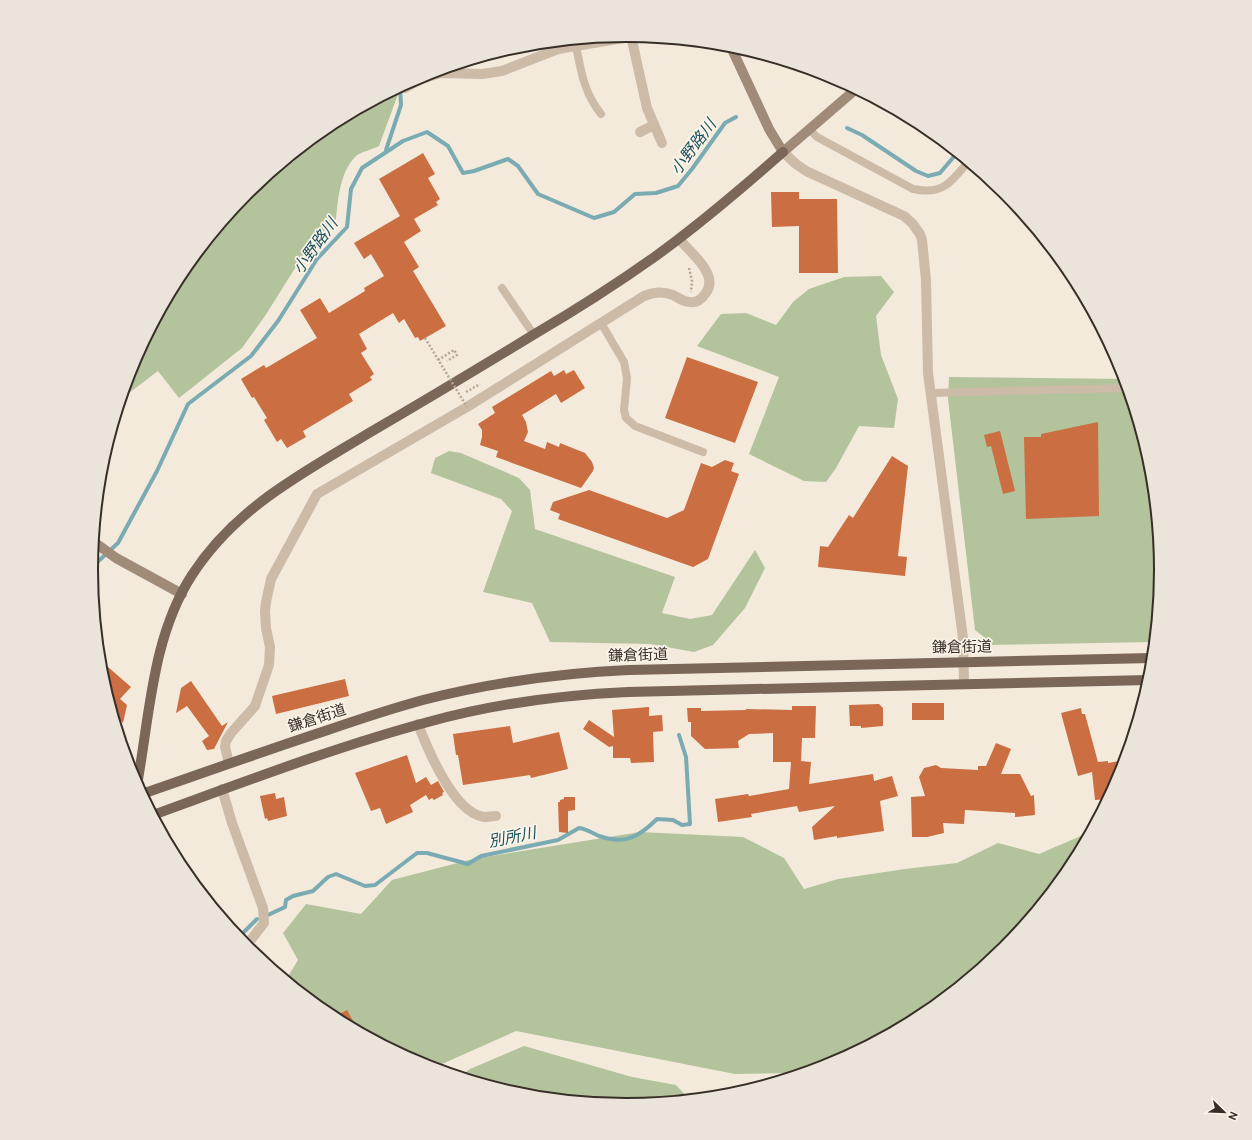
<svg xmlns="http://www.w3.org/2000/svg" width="1252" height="1140" viewBox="0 0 1252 1140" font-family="Cabin,'Noto Sans JP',sans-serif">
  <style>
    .green { fill: #b3c39b }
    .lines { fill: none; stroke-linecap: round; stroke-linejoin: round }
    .stream { stroke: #7aabb2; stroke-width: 4 }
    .building { fill: #cb6e42 }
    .path { stroke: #b8a591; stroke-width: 2.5; stroke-dasharray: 2 2; stroke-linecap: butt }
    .lane { stroke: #ccbba7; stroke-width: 8 }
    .street { stroke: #ccbba7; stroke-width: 10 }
    .secondary { stroke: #a08a78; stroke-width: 10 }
    .primary { stroke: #7b6758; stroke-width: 10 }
    .path-bridge { stroke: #b8a591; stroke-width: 2.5; stroke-dasharray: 2 2; stroke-linecap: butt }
    .labels { text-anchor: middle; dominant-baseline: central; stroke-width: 3.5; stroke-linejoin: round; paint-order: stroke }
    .street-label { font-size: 15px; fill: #382e28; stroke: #faf4e9 }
    .water-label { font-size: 16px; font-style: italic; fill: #1c525c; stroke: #faf4e9 }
    .rim { fill: none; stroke: #382e28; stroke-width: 2 }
  </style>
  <rect width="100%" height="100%" fill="#f3eadc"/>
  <g class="green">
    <path d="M 399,88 L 397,97 L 379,146 C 373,149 361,152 356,156 C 340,171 338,199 336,219 L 309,246 L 265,316 L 242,348 L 179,398 L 158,371 L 121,399 L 132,365 L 181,273 L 248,192 L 329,125 Z"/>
    <polygon points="881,276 894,292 876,316 881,355 898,399 894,428 859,426 836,468 826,482 804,481 749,454 779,377 697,346 721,314 746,313 776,325 793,302 809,289 844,277"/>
    <polygon points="949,377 1124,379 1151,466 1161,570 1154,642 984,645 984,637 975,630 948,399"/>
    <polygon points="449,451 461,453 519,478 530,490 535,529 675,577 662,613 690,619 712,615 755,550 765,568 745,608 713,645 694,652 650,644 550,642 532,603 483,592 512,511 501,499 431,473 435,458"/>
    <polygon points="640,832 743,837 784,858 804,889 838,879 905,869 957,863 998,843 1039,854 1090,832 1071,867 1004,948 923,1015 843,1058 787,1073 735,1074 516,1031 433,1068 421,1064 329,1015 286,980 298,960 283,933 306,904 361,914 392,880 473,859"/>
    <polygon points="524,1046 632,1077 676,1085 689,1099 626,1105 521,1095 460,1076 470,1069"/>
  </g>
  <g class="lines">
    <g class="stream">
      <polyline points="847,128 862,135 916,171 928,176 940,173 957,153"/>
      <polyline points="386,150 401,105 400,87"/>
      <polyline points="91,568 118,543 157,471 188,404 251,356 278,321 317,259 347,227 351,189 362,168 403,141 427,132 448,146 463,173 474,171 508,159 518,166 538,194 594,218 614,212 635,194 656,193 678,186 692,169 725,123 736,117"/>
      <path d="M 268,915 L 285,907 L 286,900 L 293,896 L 313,891 L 328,877 L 336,874 L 365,886 L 375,885 L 417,853 L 427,853 L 468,864 L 481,856 L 558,840 L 579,828 C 587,829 592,833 599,836 C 625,845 639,837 657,819 L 673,820 L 682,825 L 690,824 L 686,757 L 679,735"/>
      <polyline points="239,937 257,919"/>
    </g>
  </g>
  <g class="building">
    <polygon points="423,153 435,174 428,178 440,199 436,202 438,205 414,219 421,231 404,242 419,267 413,271 446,326 420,341 418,337 415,338 404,319 399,323 393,313 359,334 367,349 361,353 374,374 370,377 372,380 349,394 353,401 303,431 306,437 287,448 281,439 277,442 264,420 267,418 254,397 252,398 241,379 264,365 266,368 317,338 300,310 320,298 329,313 365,291 364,288 384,276 371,254 364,259 354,243 400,216 379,179"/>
    <polygon points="771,192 799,192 799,199 837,199 838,273 799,273 799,226 772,227"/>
    <polygon points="687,357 758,382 735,443 665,418"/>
    <polygon points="564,370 566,374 574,370 585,388 561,403 556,394 522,415 526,422 528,432 524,441 545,449 547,442 559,447 560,443 585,453 592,462 594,468 593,471 581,488 496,457 498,451 480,445 482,437 482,430 478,424 495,413 492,407 551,371 554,376"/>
    <polygon points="1098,422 1099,516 1026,519 1024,437 1041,437 1041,434"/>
    <polygon points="1000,431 1015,491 1003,494 991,446 987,447 984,435"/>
    <polygon points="892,456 908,466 898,556 907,557 905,576 818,567 820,546 828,547 849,515 853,518"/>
    <polygon points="725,460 734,463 731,471 739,474 708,559 693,567 558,519 560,514 550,510 553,502 589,490 667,518 684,510 701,463 712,467"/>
    <polygon points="100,660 131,687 120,699 127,705 123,723 114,715 101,674"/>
    <polygon points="345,679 349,696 276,714 272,696"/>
    <polygon points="191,681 222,726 228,722 214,749 207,750 202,741 209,736 187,706 176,713 181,688"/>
    <rect x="912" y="703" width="32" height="17"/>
    <polygon points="879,704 883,708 883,726 861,728 861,726 850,726 849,705"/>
    <polygon points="792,706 816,706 815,738 802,738 801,761 811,762 809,784 873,774 874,781 892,776 898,796 880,801 884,831 837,838 837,836 814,840 812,827 835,806 799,812 797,806 751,814 752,817 718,822 715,799 748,794 749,796 789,789 791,762 773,762 773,733 749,734 738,741 739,748 705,749 691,736 691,722 688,722 687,708 701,708 701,711 746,710 746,709 792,710"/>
    <polygon points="649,707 649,716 662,715 663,731 653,732 654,762 631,763 630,758 613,758 613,746 609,747 583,729 589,720 614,737 612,710"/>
    <polygon points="1081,708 1082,714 1085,714 1098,762 1108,761 1108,763 1125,760 1120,775 1108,799 1095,800 1092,772 1078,776 1061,713"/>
    <polygon points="510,726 513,743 559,732 568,769 531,778 530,775 463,785 458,755 456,755 453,734"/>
    <polygon points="996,743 1011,749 1001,774 1020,774 1031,796 1034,795 1035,815 1015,817 1015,813 965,810 964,824 943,823 944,833 927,837 912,837 911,797 925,796 919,777 924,768 936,765 941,768 978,770 978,766 986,766"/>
    <polygon points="407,755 416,783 426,777 431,785 438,781 444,792 442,793 443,795 434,800 432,798 429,800 426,795 410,805 413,812 386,824 380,808 371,811 355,773"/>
    <polygon points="275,793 276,799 284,797 287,816 268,821 267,818 265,819 260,796"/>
    <polygon points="564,797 575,797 575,810 568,811 568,833 559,832 558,802 560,802 560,800 564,799"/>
    <polygon points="347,1010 358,1030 334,1017"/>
  </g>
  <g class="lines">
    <g class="path">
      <polyline points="689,268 692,281 691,292"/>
      <polyline points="438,360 454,350 457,355 447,361"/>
      <polyline points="466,392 480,384"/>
    </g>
    <g class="lane">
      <path d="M 576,46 C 581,71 584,93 601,114"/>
      <path d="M 809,129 L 817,137 L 913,189 C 943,195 950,183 968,162"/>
      <polyline points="502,288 534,335"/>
      <polyline points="601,323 624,362 627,378 624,410 626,418 635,426 703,452"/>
      <polyline points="930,393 1127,388"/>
    </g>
    <g class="street">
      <polyline points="631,36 647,108 662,143"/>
      <polyline points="405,88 421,79 440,73 482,74 502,71 558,49 635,36"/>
      <polyline points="640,132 654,125"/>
      <polyline points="783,152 796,164 806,171 904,216 912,223 920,234 922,240 926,280 928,373 963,638 964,684"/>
      <path d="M 418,724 C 428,750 454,813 484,817 C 488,817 492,816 496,816"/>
      <path d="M 229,763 L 225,747 L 226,741 L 231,733 L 255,706 L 269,665 L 270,647 L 266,628 L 265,611 L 266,602 L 271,579 L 317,494 L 467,407 L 644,296 C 654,292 662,291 673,295 C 679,298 683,302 690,302 C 696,303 701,300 705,294 C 721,276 690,252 679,239"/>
      <polyline points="222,789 232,823 263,908 264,923 246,946"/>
    </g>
    <g class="secondary">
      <polyline points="730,45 769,129 783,152 856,89"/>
      <polyline points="94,542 116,558 182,594"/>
    </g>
    <g class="primary">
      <path d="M 137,785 C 150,714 152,637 192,575 C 236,507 303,473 369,433 C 424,401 479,368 533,335 C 574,311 615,285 653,258 C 699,225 741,189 783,152"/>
      <path d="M 142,794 C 203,773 264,751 325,731 C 357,720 390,709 423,700 C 490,683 560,673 629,670 L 1152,658"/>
      <path d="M 153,815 C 244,782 335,747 428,722 C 493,704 561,695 628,692 L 1149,680"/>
    </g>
    <polyline class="path-bridge" points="425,338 467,407"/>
  </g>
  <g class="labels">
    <g class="street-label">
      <text transform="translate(962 647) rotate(-1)">鎌倉街道</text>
      <text transform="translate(638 655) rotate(-2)">鎌倉街道</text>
      <text transform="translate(317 718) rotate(-18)">鎌倉街道</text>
    </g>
    <g class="water-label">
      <text transform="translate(693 147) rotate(-53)">小野路川</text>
      <text transform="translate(315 246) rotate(-54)">小野路川</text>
      <text transform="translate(512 837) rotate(-11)">別所川</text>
    </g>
  </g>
  <path d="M0 0H1252V1140H0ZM98 570a528 528 0 1 1 1056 0a528 528 0 1 1-1056 0Z" fill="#eae4da" fill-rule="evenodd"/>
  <path class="rim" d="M98 570a528 528 0 1 1 1056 0a528 528 0 1 1-1056 0Z"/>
  <g transform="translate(1224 1112) rotate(113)" stroke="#faf4e9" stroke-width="3" paint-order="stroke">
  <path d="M0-3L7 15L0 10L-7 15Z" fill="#382e28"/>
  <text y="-6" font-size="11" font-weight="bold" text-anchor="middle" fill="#382e28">N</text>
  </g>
</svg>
